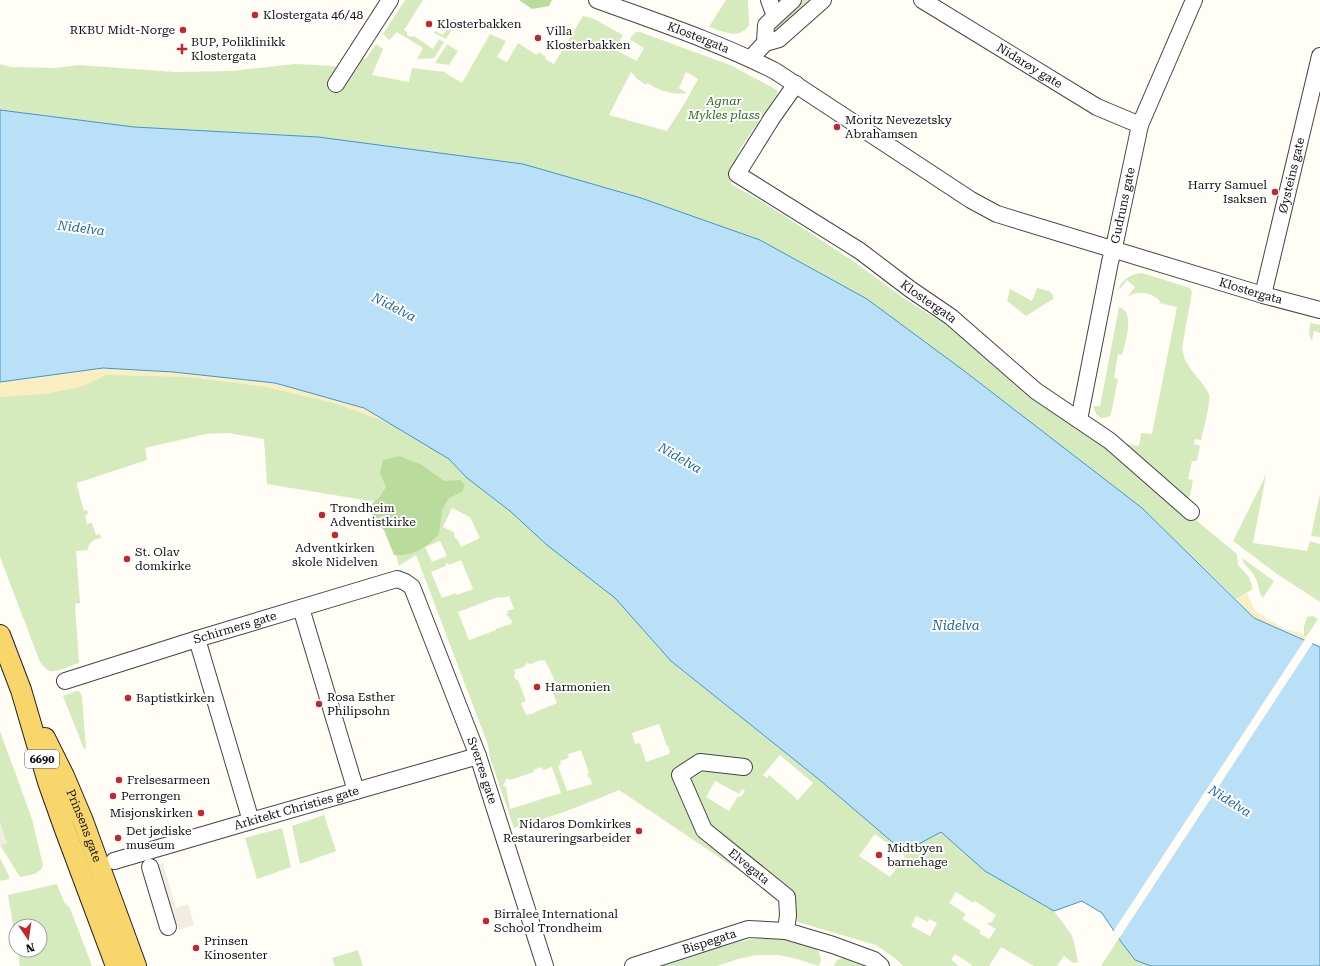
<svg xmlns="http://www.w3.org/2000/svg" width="1320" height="966" viewBox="0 0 1320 966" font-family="'Roboto Serif',serif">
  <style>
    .green { fill: #d5ebbd; fill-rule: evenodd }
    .forest { fill: #b9dc9c }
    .sand { fill: #fbeec1 }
    .plaza { fill: #f1ede2 }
    .water { fill: #b9e0f7; stroke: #3f96cf }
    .pier { fill: #fffdf5 }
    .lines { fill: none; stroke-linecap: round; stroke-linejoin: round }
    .minor-casing { stroke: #444; stroke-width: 18 }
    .major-casing { stroke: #222; stroke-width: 22 }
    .minor { stroke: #fff; stroke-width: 16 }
    .major { stroke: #f9d66b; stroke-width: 20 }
    .poi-dot { fill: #c4262e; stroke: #fff; stroke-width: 1.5 }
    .labels { text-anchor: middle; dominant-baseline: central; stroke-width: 4; stroke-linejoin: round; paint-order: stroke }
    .shield { fill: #fff; stroke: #585858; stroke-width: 1 }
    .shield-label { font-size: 11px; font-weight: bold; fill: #111 }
    .poi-label { font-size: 12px; fill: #111; stroke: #fff; text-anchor: start }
    .street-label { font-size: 12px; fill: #111; stroke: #fff }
    .park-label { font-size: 12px; font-style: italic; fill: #2f6b1f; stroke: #fff }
    .water-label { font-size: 13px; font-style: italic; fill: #1768a6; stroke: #fff }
  </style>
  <rect width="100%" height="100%" fill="#fffdf5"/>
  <g class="green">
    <polygon points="405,0 423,0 404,30 407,32 407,35 411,37 414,36 433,49 439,39 444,42 434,58 417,59 423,48 397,32 389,40 383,34"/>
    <path d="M 726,0 L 748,0 L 749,25 C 739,41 723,31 709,27 Z"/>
    <polygon points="802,0 812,0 776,33 772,32 775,25"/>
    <path d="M 583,16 L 592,18 L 623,35 L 615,50 L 637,61 L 644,48 L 631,40 L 630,38 L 636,32 L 640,32 L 730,65 L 777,90 L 777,94 L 738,152 L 739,158 L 731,184 L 769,206 L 853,261 L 905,299 L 946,325 L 1055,414 L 1106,446 L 1237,554 L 1238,565 L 1249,577 L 1253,589 L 1236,599 L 1142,508 L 963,370 L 867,299 L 134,127 L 0,110 L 0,64 L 11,67 L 56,68 L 79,65 L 175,72 L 232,71 L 295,64 L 332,66 L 356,71 L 356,65 L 362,57 L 365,60 L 376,44 L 383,49 L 372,75 L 409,82 L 412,68 L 445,72 L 445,73 L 462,83 L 490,34 L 506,41 L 497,57 L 507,62 L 518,43 L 537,55 L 539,52 L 546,57 L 545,59 L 554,64 ZM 631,72 L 634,75 L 636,78 L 646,85 L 647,83 C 660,91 672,95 687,93 L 679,88 L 686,72 L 698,79 L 686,101 L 667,131 L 609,115 Z"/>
    <polygon points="454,18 459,21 457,22 446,39 434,33 435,31 443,35"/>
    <polygon points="447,44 458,51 449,65 435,63"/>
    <path d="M 1142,273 L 1190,288 L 1192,292 L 1182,348 C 1184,363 1193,372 1202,383 C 1204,386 1207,390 1209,394 C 1211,403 1203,430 1201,440 L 1195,439 L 1194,444 L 1200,446 L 1197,461 L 1192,461 L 1188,479 L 1193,480 L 1190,496 L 1184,500 L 1123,443 L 1139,446 L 1141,433 L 1152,434 L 1177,307 L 1159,303 L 1160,301 C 1152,293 1139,290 1129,296 L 1128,296 L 1135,287 L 1127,280 L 1120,289 L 1119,287 C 1125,278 1131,274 1142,273 Z"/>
    <polygon points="1037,288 1049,291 1053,295 1053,299 1026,316 1007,301 1010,289 1032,301"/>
    <path d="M 1119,307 C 1136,312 1125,343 1122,355 L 1118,354 L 1114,378 L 1118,379 L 1111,414 L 1109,417 L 1101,418 L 1096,414 L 1093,406 L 1100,406 Z"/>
    <polygon points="1310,323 1320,325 1320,333 1314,331 1312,340 1311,340 1309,334"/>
    <path d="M 103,368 L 275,383 L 364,408 L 449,459 L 467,478 L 510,511 L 547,545 L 615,598 L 671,661 L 821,781 L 904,851 L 941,832 L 985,871 L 1054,911 L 1071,934 L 1074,942 L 1078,962 L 1073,963 L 1064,956 L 1057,966 L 1034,966 L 1001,947 L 989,966 L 971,966 L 972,965 L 955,954 L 951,960 L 959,966 L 903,966 L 896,959 L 876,945 L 794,921 L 786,902 L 619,790 C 584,805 549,818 514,828 L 490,758 L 488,745 L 416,555 L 399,566 L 382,503 L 267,484 L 264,439 L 228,433 L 206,434 L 145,448 L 147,460 L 77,483 L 77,486 L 84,511 L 87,510 L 88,514 L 85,515 L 87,524 L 92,523 L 96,535 L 100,534 L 101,538 C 93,539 88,543 88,550 L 76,551 L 80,603 L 75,604 L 79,663 C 72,665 56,673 50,671 C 46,670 43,665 40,662 L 0,557 L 0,382 ZM 452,508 L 470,517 L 480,538 L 461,547 L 458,540 L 455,538 L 454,532 L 443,527 ZM 440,541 L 447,556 L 432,562 L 425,547 ZM 461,560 L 473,589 L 457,595 L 456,593 L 442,598 L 431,572 L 446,566 L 445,564 L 448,563 L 449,565 ZM 509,596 L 514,609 L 507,611 L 508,614 L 506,614 L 512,621 L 511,624 L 496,629 L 496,630 L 469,640 L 458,612 L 498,597 L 498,598 L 502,597 L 502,598 ZM 540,660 L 541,661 L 545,660 C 548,668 555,677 555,686 L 551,688 L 557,703 L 535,712 L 535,713 L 526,715 L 521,703 L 526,701 L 518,680 L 515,679 L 514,676 L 515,673 L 514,670 L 524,667 L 527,663 L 531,664 ZM 659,724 L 667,746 L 668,746 L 670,752 L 669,754 L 646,762 L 640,743 L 635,744 L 632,733 ZM 581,750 L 589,773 L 587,773 L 588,777 L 590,777 L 592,784 L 567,791 L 558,766 L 561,764 L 560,761 L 569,758 L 568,754 ZM 780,755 L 813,783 L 798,800 L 769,775 L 767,778 L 763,775 ZM 542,767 L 543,770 L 552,767 L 561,793 L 510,809 L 506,787 L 503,786 L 507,778 L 510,780 L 534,772 L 533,770 ZM 715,781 L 739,794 L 742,789 L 745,790 L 741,797 L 738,796 L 729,811 L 706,797 ZM 875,834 L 905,856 L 890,877 L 859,856 ZM 956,892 L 973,903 L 975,901 L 996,915 L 991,923 L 989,922 L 987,924 L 996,929 L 989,939 L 979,933 L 981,931 L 962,919 L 966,914 L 949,903 ZM 916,916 L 928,922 L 929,919 L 937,923 L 930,936 L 911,926 Z"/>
    <polygon points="1266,475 1253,543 1307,551 1310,541 1320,544 1320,602 1277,574 1233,541"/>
    <polygon points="1320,494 1320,537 1311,536"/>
    <path d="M 1242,558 L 1274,581 L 1263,598 C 1258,592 1259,584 1255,577 C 1252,570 1243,565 1242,558 Z"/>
    <polygon points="1313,616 1318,619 1306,637 1304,636 1304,626 1307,617"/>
    <polygon points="77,691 80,692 82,697 86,748 84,749 63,696"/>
    <path d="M 0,731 L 32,819 L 43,865 C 40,875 29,875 20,877 L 0,845 L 6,843 L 0,822 Z"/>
    <polygon points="324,815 336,851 300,864 292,826"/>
    <polygon points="282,828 291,867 257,879 245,838"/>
    <polygon points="0,858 9,876 9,879 0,881"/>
    <polygon points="57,884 64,902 70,908 92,966 20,966 17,950 40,950 40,926 16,926 16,942 8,895"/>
    <path d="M 764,938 L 777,938 L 814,946 L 819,952 L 821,960 L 819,966 L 797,959 L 778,955 L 756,955 L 738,959 L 717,966 L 659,966 C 693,955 728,941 764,938 Z"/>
    <polygon points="1119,938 1135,960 1151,966 1101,966"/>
    <polygon points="358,950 363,966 335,966 332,958"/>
    <path d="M 849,957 L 870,966 L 834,966 C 836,958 842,958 849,957 Z"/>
  </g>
  <g class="forest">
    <polygon points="519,0 552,0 549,6 532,9"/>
    <polygon points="399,456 422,465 444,481 461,480 465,485 462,492 449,498 442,510 439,534 429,544 418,551 404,555 394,555 384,530 374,520 369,506 379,498 386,487 380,473 383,460"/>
  </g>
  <g class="sand">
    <polygon points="103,368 173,372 275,383 364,408 391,424 337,404 266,387 189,377 106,375 81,387 44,394 0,397 0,382"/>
    <polygon points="1247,593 1255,611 1285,629 1300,633 1306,637 1305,639 1254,618 1236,599"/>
  </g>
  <g class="plaza">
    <polygon points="0,822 7,843 0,845"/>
    <polygon points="163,863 176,908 188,904 194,925 179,930 178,925 159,930 141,870"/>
  </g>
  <polygon class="water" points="0,110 134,127 318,137 523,164 641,198 760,240 867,299 963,370 1142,508 1254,618 1320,647 1320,966 1151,966 1135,960 1122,943 1102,913 1082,901 1054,911 985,871 941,832 904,852 821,781 671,661 615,598 547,545 510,511 467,478 449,459 364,408 275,383 173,372 103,368 0,382"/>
  <polygon class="pier" points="1306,638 1314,641 1118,940 1113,932"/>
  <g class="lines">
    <defs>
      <g id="minor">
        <path id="s1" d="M 597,0 C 657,22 718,42 775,71 L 971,200 L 997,214 L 1263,295 L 1320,310"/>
        <polyline points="769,0 775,16"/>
        <path id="s2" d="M 922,0 L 1097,107 L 1140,125"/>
        <polyline points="765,43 766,25 793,0"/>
        <polyline points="751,58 765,43 779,39 823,0"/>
        <polyline points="336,84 390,0"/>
        <path id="s3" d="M 796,84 L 772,118 L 737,174 L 860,251 L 910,289 L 951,317 L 1036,391 L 1110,441 L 1191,512"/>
        <path id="s4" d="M 1263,295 L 1320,56"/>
        <path id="s5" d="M 1079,420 L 1110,262 L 1116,238 L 1140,125 L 1194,0"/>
        <polyline points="301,608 356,791"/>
        <polyline points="197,639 251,821"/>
        <path id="s6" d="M 65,681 L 197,639 L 397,579 L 405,582 L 412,587 L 478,756 L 545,966"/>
        <path id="s7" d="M 744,767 L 700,762 L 680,775 L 704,830 L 787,897 L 788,915 L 786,931"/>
        <path id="s8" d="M 114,861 L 251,821 L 478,756"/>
        <polyline points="150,867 168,927"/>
        <path id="s9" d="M 633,966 L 748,929 L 786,931 L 833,945 L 874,960 L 881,966"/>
      </g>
      <g id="major">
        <polyline points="0,635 21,690 48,782 64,827 116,966"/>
        <path id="s10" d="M 45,738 L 64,776 L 83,821 L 136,966"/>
      </g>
    </defs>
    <use href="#minor" class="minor-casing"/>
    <use href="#major" class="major-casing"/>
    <use href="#minor" class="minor"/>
    <use href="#major" class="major"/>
  </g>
  <g class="poi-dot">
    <circle cx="255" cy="15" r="4"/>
    <circle cx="429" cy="24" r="4"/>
    <circle cx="183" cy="30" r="4"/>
    <circle cx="538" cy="38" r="4"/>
    <path d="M180 43h4v4h4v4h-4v4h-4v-4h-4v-4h4z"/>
    <circle cx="837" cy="127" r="4"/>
    <circle cx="1275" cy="192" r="4"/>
    <circle cx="322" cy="515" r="4"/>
    <circle cx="335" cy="535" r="4"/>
    <circle cx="127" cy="559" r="4"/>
    <circle cx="537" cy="687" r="4"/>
    <circle cx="128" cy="698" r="4"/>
    <circle cx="319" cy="704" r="4"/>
    <circle cx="119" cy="780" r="4"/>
    <circle cx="113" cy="796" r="4"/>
    <circle cx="201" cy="813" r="4"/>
    <circle cx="639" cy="831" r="4"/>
    <circle cx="118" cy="838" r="4"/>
    <circle cx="879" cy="855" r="4"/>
    <circle cx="486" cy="921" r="4"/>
    <circle cx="196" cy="948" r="4"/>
  </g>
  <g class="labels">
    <rect class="shield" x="25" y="750" width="34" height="18" rx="3"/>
    <g class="shield-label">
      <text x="42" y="759">6690</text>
    </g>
    <g class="poi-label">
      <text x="263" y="15">Klostergata 46/48</text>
      <text x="437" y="24">Klosterbakken</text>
      <text x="175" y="30" text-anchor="end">RKBU Midt-Norge</text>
      <text x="546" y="31">Villa<tspan x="546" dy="14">Klosterbakken</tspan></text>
      <text x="191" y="42">BUP, Poliklinikk<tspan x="191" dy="14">Klostergata</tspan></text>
      <text x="845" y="120">Moritz Nevezetsky<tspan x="845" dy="14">Abrahamsen</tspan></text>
      <text x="1267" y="185" text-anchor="end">Harry Samuel<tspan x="1267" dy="14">Isaksen</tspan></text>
      <text x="330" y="508">Trondheim<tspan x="330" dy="14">Adventistkirke</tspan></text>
      <text x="335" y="548" text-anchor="middle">Adventkirken<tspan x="335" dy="14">skole Nidelven</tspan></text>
      <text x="135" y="552">St. Olav<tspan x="135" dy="14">domkirke</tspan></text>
      <text x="545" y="687">Harmonien</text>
      <text x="327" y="697">Rosa Esther<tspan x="327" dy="14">Philipsohn</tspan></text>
      <text x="136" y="698">Baptistkirken</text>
      <text x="127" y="780">Frelsesarmeen</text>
      <text x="121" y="796">Perrongen</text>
      <text x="193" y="813" text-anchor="end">Misjonskirken</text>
      <text x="631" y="824" text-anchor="end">Nidaros Domkirkes<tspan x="631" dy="14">Restaureringsarbeider</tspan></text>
      <text x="126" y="831">Det jødiske<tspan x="126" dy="14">museum</tspan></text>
      <text x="887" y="848">Midtbyen<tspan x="887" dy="14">barnehage</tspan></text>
      <text x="494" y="914">Birralee International<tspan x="494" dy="14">School Trondheim</tspan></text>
      <text x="204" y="941">Prinsen<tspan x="204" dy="14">Kinosenter</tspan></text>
    </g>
    <g class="street-label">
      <text stroke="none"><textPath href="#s1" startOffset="108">Klostergata</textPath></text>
      <text stroke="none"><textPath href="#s2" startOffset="126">Nidarøy gate</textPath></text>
      <text stroke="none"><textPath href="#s4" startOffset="123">Øysteins gate</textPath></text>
      <text stroke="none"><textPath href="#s5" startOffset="219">Gudruns gate</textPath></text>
      <text stroke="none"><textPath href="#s1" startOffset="721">Klostergata</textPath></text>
      <text stroke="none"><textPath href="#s3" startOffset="338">Klostergata</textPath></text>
      <text stroke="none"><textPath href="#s6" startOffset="178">Schirmers gate</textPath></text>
      <text stroke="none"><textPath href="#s6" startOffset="561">Sverres gate</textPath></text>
      <text stroke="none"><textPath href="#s8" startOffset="190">Arkitekt Christies gate</textPath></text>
      <text stroke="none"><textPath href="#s10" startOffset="96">Prinsens gate</textPath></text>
      <text stroke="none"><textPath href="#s7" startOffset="186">Elvegata</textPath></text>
      <text stroke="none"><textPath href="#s9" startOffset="80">Bispegata</textPath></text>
    </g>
    <g class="park-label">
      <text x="724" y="101">Agnar<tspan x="724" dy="14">Mykles plass</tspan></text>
    </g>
    <g class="water-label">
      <text transform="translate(81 228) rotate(7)">Nidelva</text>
      <text transform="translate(394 307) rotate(27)">Nidelva</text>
      <text transform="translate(680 458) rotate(30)">Nidelva</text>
      <text x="956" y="625">Nidelva</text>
      <text transform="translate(1230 801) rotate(32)">Nidelva</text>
    </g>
  </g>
  <g transform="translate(28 938) rotate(167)"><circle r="19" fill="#ffffff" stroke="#a0a0a0"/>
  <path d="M0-3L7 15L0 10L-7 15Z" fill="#c4262e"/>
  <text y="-6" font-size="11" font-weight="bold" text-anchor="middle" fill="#111111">N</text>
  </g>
</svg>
